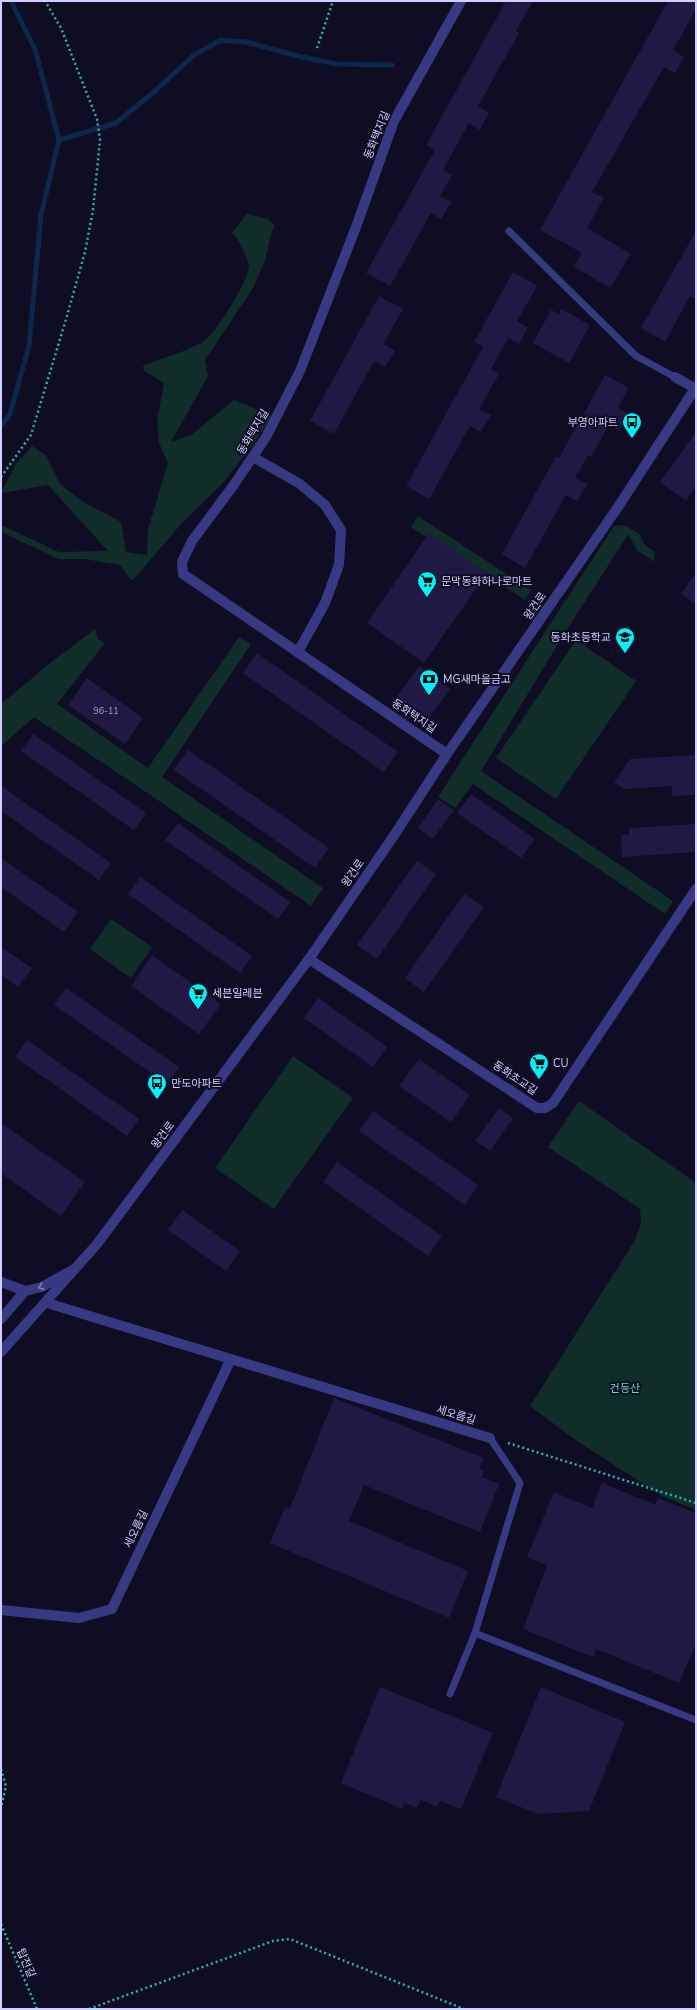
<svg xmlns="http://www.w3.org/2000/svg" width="697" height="2010" viewBox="0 0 697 2010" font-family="'Nunito Sans','Noto Sans KR',sans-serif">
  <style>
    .green { fill: #102d2a }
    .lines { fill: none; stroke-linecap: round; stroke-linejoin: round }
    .stream { stroke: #0b2749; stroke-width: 5 }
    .building { fill: #1f1944 }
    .path { stroke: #2cb7a5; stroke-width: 2.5; stroke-dasharray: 2 3; stroke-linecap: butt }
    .service { stroke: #373a83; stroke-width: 7 }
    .minor { stroke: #373a83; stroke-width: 10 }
    .tertiary { stroke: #373a83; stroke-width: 10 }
    .oneway { stroke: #7c7dbb }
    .labels { text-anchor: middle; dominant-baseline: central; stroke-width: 4; stroke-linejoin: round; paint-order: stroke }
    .number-label { font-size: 9px; fill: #a4a2d0 }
    .street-label { font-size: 11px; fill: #d1cfff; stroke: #0f0d23 }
    .poi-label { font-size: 11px; fill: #d1cfff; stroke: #0f0d23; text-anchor: start }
    .park-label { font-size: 11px; fill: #59e2b6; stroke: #0f0d23 }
  </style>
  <rect width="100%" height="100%" fill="#0f0d23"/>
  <g class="green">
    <path d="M 247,214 L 268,219 L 275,226 L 272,231 L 265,260 L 253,288 L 205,360 L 208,376 L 171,442 L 191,435 L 234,400 L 272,416 L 250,449 L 221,485 L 182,523 L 132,581 L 120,565 L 85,559 L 59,559 L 1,532 L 1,525 L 59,552 L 108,551 L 48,485 L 1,493 L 16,464 L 32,446 L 46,455 L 60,484 L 83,502 L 121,522 L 126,552 L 147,555 L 148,529 L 168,463 L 159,443 L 157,421 L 164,383 L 144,371 L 143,366 C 162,358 185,352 203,342 C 215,335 250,279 249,265 C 247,257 238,237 232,233 Z"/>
    <polygon points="418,516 531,590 525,600 411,527"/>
    <polygon points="624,525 640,534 644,544 655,552 654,562 638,551 628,535 569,626 481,771 673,901 665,914 473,784 455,808 438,797 614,526"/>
    <polygon points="95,629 98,639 105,643 57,704 148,768 239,637 251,644 162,777 323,888 311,906 146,792 34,717 1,746 1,704 54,660"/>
    <polygon points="576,640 636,681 556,799 496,758"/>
    <polygon points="111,919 152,947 131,978 90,949"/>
    <polygon points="293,1056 353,1098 274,1209 215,1168"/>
    <polygon points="579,1101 696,1183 696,1510 662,1496 577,1441 530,1406 634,1242 641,1224 640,1209 548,1147"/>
  </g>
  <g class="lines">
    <g class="stream">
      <polyline points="59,140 116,123 154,92 194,55 221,40 246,42 302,57 336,64 392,65"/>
      <polyline points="1,426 10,414 29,346 41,215 59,140 35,49 11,1"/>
    </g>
  </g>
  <g class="building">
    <polygon points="506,1 533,1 516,31 519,33 478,106 489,113 480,130 469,123 443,170 452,175 440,196 451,202 441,219 431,213 390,286 366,273 435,150 426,145"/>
    <polygon points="668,1 696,1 696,9 673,50 684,57 675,73 664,67 592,192 604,198 587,228 631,254 610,288 574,267 582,253 540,230"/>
    <polygon points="696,231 696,299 690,296 665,342 641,328"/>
    <polygon points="513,272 537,286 517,321 528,327 519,344 508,338 491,369 499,374 479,409 491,415 481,432 470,426 429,499 406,486 483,347 474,342"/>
    <polygon points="379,296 403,309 383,344 395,351 385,367 374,361 334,434 310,421"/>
    <polygon points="561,309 590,325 569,363 533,343 551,310 559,314"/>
    <polygon points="605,375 629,388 618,408 628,414 619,431 609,425 591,457 588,455 575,478 587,484 577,501 566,495 525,568 502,554 556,456 559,458"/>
    <polygon points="696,432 696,486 686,501 660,482"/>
    <polygon points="429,533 487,573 424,663 367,623"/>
    <polygon points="696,572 696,604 681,594"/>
    <polygon points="257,653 398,752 384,772 243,673"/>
    <polygon points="419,666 450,689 428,720 396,698"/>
    <polygon points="87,678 143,718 125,744 68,705"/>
    <polygon points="33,734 146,813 134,830 21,751"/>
    <polygon points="188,750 329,848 315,868 174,770"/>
    <polygon points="696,755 696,795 672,796 672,786 624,789 614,782 630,759"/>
    <polygon points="1,786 111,863 99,880 1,811"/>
    <polygon points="471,794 535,839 521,858 457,813"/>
    <polygon points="438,799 454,810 433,839 418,828"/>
    <polygon points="178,823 290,902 278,919 165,840"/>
    <polygon points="696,824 696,852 622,857 621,835 629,835 629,828"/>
    <polygon points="1,858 78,912 64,932 1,887"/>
    <polygon points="417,861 436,874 377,959 357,945"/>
    <polygon points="140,877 252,956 240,973 128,894"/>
    <polygon points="464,894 484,907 424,992 405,978"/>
    <polygon points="1,947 32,968 18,987 1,975"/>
    <polygon points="152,955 221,1004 199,1034 131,986"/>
    <polygon points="66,988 179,1067 167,1084 54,1005"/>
    <polygon points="318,998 387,1047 373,1067 304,1018"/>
    <polygon points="27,1040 139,1119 127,1136 15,1057"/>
    <polygon points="419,1059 470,1095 451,1122 399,1086"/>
    <polygon points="499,1108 513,1118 490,1151 475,1141"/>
    <polygon points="373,1111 478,1185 465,1205 359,1131"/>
    <polygon points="1,1123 85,1182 61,1216 1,1173"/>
    <polygon points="337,1162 442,1236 428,1256 323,1182"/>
    <polygon points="182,1210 240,1251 226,1271 168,1230"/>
    <polygon points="334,1398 484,1458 479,1469 484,1471 482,1477 499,1484 480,1532 364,1485 349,1521 468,1571 449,1618 270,1543 285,1507 290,1508"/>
    <polygon points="602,1483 655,1505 658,1498 696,1513 696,1643 679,1683 596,1649 593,1657 523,1629 547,1565 527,1557 554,1492 592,1508"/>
    <polygon points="380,1687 493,1733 461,1809 440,1801 437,1807 421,1800 417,1808 405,1803 402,1809 341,1783"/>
    <polygon points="541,1687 625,1722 589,1811 538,1814 496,1797"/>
  </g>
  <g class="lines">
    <g class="path">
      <polyline points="317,48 333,1"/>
      <polyline points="1,477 31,435 67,316 85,252 93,210 100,140 97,119 61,28 45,1"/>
      <polyline points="508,1443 696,1503"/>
      <polyline points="1,1769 6,1786 1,1808"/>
      <polyline points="1,1924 37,2009"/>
      <polyline points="89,2009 273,1941 290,1939 464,2009"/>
    </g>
    <g class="service">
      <polyline points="509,231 636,356 675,377"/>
      <polyline points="490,1438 520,1483 475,1633 696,1720"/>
      <polyline points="450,1694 475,1633"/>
    </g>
    <g class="minor">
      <polyline points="253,457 300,484 325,505 341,530 339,565 325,603 298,652"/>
      <polyline points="1,1282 25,1291 42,1287 74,1269"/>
      <polyline points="47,1303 490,1438"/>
      <polyline points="1,1319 25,1291"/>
      <polyline points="1,1610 79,1618 112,1609 231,1359"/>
    </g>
    <g class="tertiary">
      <polyline points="675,377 696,389"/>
      <polyline points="447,754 183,574 182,562 192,541 233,486 266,437 300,371 356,227 394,121 461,1"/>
      <polyline points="309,959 537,1108 545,1108 553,1103 696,889"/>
      <polyline points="1,1352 97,1244 309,959 393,837 447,754 618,507 696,387"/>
    </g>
  </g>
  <defs><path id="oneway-chevron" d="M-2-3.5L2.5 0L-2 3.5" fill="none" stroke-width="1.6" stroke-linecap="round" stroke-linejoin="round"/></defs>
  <use class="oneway" href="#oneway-chevron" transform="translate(41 1287) rotate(160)"/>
  <defs>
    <symbol id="bus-pin" viewBox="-11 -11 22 30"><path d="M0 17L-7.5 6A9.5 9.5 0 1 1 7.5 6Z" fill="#00f2fa" stroke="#0f0d23"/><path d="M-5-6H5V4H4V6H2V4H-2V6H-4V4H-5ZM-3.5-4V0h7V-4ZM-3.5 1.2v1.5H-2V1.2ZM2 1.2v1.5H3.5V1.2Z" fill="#111"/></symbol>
    <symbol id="supermarket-pin" viewBox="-11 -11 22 30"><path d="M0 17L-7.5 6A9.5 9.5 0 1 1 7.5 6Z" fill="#00f2fa" stroke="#0f0d23"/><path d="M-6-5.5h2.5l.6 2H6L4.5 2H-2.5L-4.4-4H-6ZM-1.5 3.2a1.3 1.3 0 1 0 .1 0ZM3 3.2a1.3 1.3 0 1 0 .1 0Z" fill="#111"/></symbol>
    <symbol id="school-pin" viewBox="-11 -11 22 30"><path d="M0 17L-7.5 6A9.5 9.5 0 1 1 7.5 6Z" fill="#00f2fa" stroke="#0f0d23"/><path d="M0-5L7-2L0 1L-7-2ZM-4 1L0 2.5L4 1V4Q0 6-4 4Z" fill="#111"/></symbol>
    <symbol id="bank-pin" viewBox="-11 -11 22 30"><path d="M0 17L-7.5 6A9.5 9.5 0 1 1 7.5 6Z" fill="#00f2fa" stroke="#0f0d23"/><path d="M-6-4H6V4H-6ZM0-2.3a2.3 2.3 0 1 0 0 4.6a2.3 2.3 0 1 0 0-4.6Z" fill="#111"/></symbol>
  </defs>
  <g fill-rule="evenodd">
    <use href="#bus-pin" x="621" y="411" width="22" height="30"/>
    <use href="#supermarket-pin" x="416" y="570" width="22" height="30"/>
    <use href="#school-pin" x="614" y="626" width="22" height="30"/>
    <use href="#bank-pin" x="418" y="668" width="22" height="30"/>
    <use href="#supermarket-pin" x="187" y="982" width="22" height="30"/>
    <use href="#supermarket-pin" x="528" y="1052" width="22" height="30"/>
    <use href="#bus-pin" x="146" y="1072" width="22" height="30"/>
  </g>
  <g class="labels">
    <g class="number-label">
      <text x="106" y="711">96-11</text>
    </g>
    <g class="street-label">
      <text transform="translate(377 135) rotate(-68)">동화택지길</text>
      <text transform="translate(253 432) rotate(-59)">동화택지길</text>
      <text transform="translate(535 606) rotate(-55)">왕건로</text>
      <text transform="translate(414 716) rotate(34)">동화택지길</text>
      <text transform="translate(353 873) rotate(-55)">왕건로</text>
      <text transform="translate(515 1078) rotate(34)">동화초교길</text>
      <text transform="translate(163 1135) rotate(-53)">왕건로</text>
      <text transform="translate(456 1415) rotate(17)">세오름길</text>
      <text transform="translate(136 1529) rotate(-65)">세오름길</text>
      <text transform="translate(26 1963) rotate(67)">탑전길</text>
    </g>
    <g class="poi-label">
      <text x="618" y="422" text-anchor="end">부영아파트</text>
      <text x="441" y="581">문막동화하나로마트</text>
      <text x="611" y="637" text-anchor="end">동화초등학교</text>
      <text x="443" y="679">MG새마을금고</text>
      <text x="212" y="993">세븐일레븐</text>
      <text x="553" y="1063">CU</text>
      <text x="171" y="1083">만도아파트</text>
    </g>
    <g class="park-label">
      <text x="625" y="1388">건등산</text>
    </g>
  </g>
  <rect width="697" height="2010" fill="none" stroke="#d1cfff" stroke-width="4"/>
</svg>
